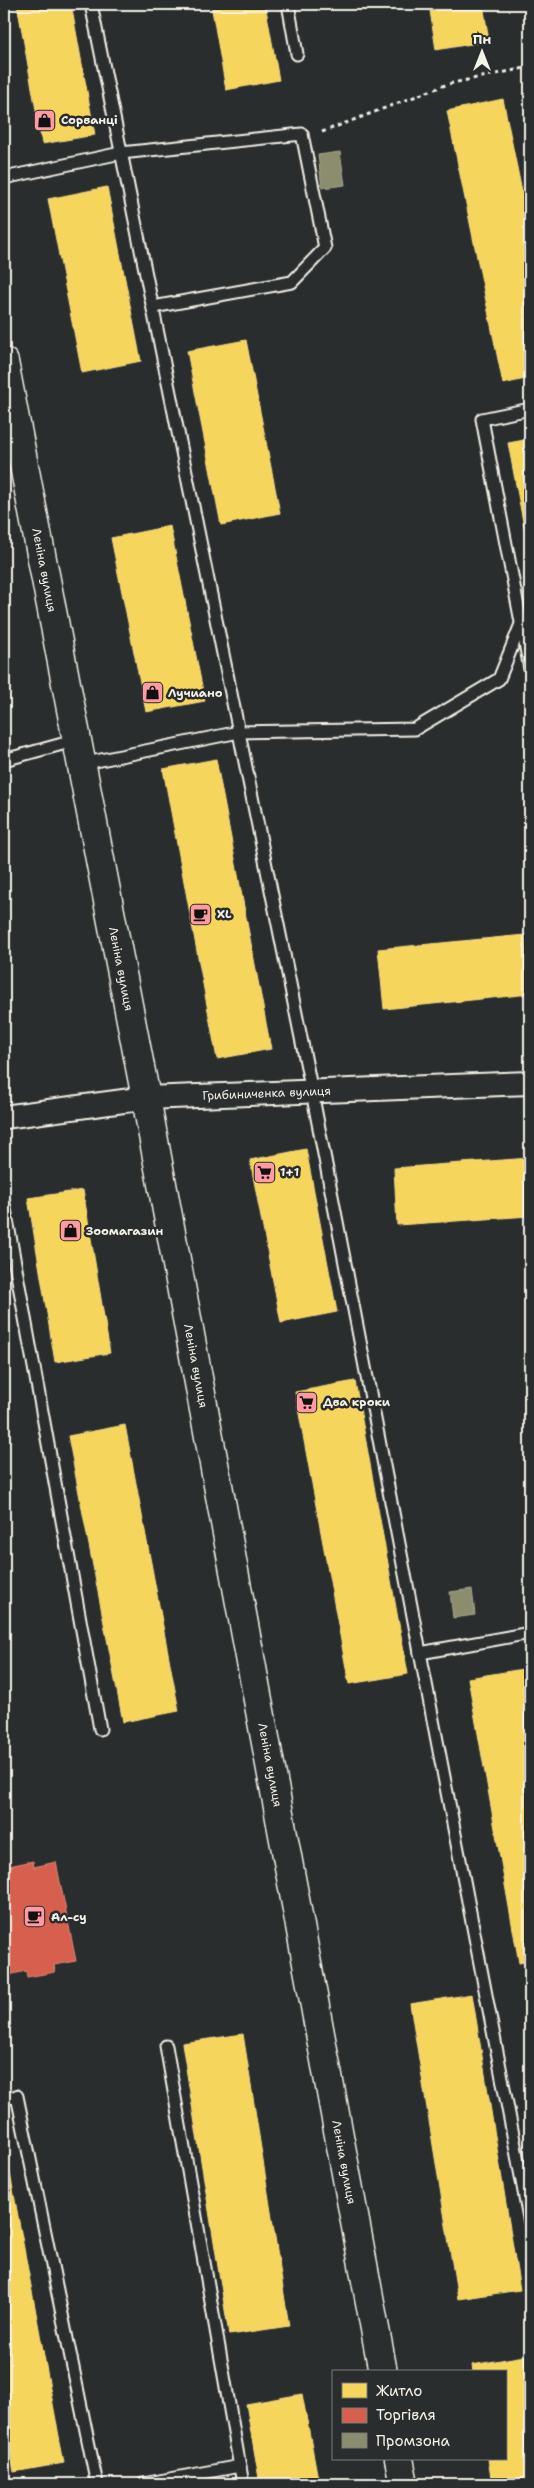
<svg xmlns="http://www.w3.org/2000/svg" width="534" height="2488" viewBox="0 0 534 2488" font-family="'Shantell Sans',sans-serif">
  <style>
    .homes { fill: #f6d55c; stroke: #f5dd86 }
    .shops { fill: #d6604d; stroke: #df8c7c }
    .industry { fill: #8c8c6e; stroke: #abaa93 }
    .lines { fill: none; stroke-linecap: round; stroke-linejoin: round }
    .service-casing { stroke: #f4f1e8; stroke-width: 15 }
    .minor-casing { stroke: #f4f1e8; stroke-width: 26 }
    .secondary-casing { stroke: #f4f1e8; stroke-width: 31 }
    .path { stroke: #f4f1e8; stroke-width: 3; stroke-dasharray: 4 4; stroke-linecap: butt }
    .service { stroke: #2a2d2e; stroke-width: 11 }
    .minor { stroke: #2a2d2e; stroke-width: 22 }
    .secondary { stroke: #2a2d2e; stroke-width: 28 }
    .labels { text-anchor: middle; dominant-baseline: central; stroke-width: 5; stroke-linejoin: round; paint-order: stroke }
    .poi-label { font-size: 12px; font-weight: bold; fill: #f4f1e8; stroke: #2a2d2e; text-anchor: start }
    .street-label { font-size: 12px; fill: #f4f1e8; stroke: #2a2d2e }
  </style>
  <rect width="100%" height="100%" fill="#2a2d2e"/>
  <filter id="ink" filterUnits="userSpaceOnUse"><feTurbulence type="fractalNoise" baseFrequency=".02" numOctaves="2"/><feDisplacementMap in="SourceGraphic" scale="10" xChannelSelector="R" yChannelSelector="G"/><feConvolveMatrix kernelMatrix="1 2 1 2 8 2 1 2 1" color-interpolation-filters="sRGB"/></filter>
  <g filter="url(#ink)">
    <g class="homes">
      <polygon points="17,4 71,4 95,135 42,144"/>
      <polygon points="211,4 265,4 279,80 226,90"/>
      <polygon points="429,4 483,4 489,41 436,50"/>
      <polygon points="503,99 530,231 530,378 503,384 447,111"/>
      <polygon points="107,187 141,361 82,373 48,199"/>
      <polygon points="246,340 280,513 221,525 187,351"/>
      <polygon points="530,439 530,558 508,443"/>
      <polygon points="170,526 205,701 146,712 111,538"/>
      <polygon points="216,759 271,1049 217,1059 163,769"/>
      <polygon points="525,935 530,994 384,1009 378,949"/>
      <polygon points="306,1149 337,1312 281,1323 250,1160"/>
      <polygon points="530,1158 530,1216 397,1225 394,1168"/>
      <polygon points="83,1190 110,1353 55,1362 28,1198"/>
      <polygon points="355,1381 408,1674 349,1684 295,1392"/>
      <polygon points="125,1425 179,1711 123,1722 68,1436"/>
      <polygon points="523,1669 530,1708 530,1961 519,1963 468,1678"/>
      <polygon points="472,1994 520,2290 458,2299 410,2004"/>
      <polygon points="243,2034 289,2326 229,2335 182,2043"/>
      <polygon points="4,2141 64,2463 14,2472 4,2419"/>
      <polygon points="530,2355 530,2484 492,2484 488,2459 505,2459 505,2372 473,2372 472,2365"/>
      <polygon points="302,2394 319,2484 260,2484 246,2404"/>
    </g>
    <polygon class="shops" points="33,1861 34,1867 56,1862 76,1961 54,1965 55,1972 27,1977 26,1971 4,1976 4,1867"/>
    <g class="industry">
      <polygon points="340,152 345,185 322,188 318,155"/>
      <polygon points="472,1589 475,1615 453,1618 450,1592"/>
    </g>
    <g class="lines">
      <defs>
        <g id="service">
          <polyline points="91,4 312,1092 530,2223"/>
          <polyline points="288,4 297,54"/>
          <polyline points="4,178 121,153 302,134 325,248 292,282 153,307"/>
          <polyline points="530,409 482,419 530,669"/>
          <polyline points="4,760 77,740"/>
          <polyline points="81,764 239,732 415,729 499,679 521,624"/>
          <polyline points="4,1203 100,1729"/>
          <polyline points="420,1653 530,1633"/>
          <polyline points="166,2046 243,2484"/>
          <polyline points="4,2099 17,2096 97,2484"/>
          <polyline points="143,2484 240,2466"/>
        </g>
        <g id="minor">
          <path id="s1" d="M 4,1117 L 146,1098 L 530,1083"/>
        </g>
        <g id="secondary">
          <path id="s2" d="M 4,362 L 146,1098 L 383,2372"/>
          <polyline points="399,2459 404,2484"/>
        </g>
      </defs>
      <use href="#service" class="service-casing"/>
      <use href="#minor" class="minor-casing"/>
      <use href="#secondary" class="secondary-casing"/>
      <polyline class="path" points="322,132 448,84 530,67"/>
      <use href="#service" class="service"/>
      <use href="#minor" class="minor"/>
      <use href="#secondary" class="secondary"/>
    </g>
  </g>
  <defs>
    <symbol id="shop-square" viewBox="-11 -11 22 22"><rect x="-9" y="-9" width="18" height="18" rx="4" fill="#ff9aa2" stroke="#2a2d2e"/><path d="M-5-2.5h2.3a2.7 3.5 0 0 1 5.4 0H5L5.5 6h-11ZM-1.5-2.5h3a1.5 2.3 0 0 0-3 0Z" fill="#111"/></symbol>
    <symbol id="cafe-square" viewBox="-11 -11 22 22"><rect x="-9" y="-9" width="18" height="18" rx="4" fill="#ff9aa2" stroke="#2a2d2e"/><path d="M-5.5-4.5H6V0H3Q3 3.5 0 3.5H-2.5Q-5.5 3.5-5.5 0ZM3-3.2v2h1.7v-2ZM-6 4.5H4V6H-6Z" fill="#111"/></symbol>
    <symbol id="supermarket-square" viewBox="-11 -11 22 22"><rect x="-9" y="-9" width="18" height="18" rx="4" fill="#ff9aa2" stroke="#2a2d2e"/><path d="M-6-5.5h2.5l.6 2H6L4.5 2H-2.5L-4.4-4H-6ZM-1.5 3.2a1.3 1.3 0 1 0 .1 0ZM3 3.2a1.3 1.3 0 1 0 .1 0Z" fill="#111"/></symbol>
  </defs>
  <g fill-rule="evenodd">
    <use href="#shop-square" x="32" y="108" width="25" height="25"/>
    <use href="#shop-square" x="140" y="680" width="25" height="25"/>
    <use href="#cafe-square" x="188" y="902" width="25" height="25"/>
    <use href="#supermarket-square" x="252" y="1160" width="25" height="25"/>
    <use href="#shop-square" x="58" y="1218" width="25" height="25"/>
    <use href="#supermarket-square" x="294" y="1390" width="25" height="25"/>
    <use href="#cafe-square" x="22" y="1904" width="25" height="25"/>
  </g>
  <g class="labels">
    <g class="poi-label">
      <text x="61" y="120">Сорванці</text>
      <text x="168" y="693">Лучиано</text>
      <text x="217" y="914">XL</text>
      <text x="280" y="1172">1+1</text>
      <text x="86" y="1231">Зоомагазин</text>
      <text x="323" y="1402">Два кроки</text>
      <text x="51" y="1917">Ал-су</text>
    </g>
    <g class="street-label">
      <text stroke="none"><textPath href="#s2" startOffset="212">Леніна вулиця</textPath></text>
      <text stroke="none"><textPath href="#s2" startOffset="618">Леніна вулиця</textPath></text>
      <text stroke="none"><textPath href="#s1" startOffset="264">Грибиниченка вулиця</textPath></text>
      <text stroke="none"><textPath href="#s2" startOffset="1022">Леніна вулиця</textPath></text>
      <text stroke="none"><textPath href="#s2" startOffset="1428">Леніна вулиця</textPath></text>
      <text stroke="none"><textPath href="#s2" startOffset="1832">Леніна вулиця</textPath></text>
    </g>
  </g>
  <rect width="534" height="2488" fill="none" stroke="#2a2d2e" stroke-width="20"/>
  <rect x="10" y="10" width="514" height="2468" fill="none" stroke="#f4f1e8" stroke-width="2" filter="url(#ink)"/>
  <rect x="332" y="2370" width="175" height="90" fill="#2a2d2e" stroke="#7b7b78"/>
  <rect x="342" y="2383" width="25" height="15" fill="#f6d55c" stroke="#7b7b78"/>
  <text x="376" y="2396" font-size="15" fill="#f4f1e8">Житло</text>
  <rect x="342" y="2408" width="25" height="15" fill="#d6604d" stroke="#7b7b78"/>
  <text x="376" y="2420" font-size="15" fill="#f4f1e8">Торгівля</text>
  <rect x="342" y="2433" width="25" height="15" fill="#8c8c6e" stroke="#7b7b78"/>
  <text x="376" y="2446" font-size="15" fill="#f4f1e8">Промзона</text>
  <g transform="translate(482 52)" stroke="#2a2d2e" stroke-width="4" paint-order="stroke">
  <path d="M0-4L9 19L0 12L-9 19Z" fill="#f4f1e8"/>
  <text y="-8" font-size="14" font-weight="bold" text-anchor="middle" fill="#f4f1e8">Пн</text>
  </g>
</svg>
